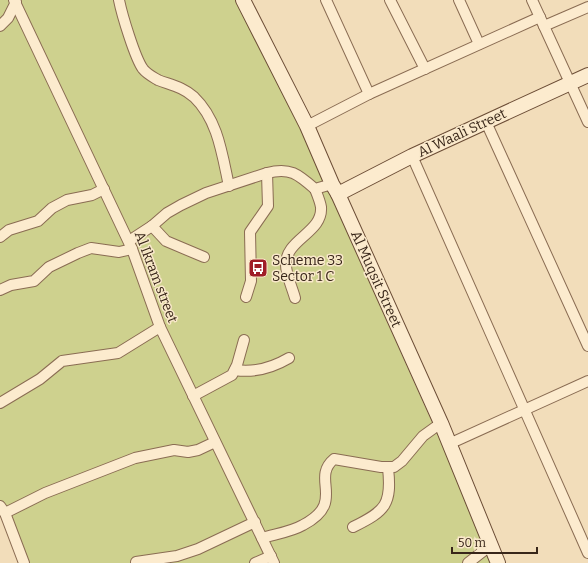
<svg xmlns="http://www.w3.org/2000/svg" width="588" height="563" viewBox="0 0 588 563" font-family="Bitter,serif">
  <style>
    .green { fill: #ced18e }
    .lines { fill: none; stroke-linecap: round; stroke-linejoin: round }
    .street-casing { stroke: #8a6c53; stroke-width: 12 }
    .secondary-casing { stroke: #6c4d36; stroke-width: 16 }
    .street { stroke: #fcebce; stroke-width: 10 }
    .secondary { stroke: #fcebce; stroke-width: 14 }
    .labels { text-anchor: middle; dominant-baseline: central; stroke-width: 3; stroke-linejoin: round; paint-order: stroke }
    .street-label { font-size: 14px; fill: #382619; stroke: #f9e8ca }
    .poi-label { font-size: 14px; fill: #382619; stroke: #f9e8ca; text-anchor: start }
  </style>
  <rect width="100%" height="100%" fill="#f2ddba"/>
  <polygon class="green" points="0,0 243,0 495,563 23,563 0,511"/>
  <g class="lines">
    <defs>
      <g id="street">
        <polyline points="14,0 132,249 160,327 274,563"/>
        <path d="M 119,0 C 122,15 135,58 143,69 C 147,74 153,77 158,80 C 171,85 183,87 194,97 C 218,120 222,154 229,186"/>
        <polyline points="326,0 369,94 540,17"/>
        <polyline points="390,0 425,69"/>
        <polyline points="459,0 479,44"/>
        <polyline points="532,0 588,122"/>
        <polyline points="0,26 8,18 16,2"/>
        <polyline points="544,26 588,7"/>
        <polyline points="486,122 588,346"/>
        <polyline points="307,126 369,94"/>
        <polyline points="412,156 588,553"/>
        <polyline points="152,226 166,241 204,257"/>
        <polyline points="0,237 9,230 38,221 52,208 67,200 92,195 104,189"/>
        <path d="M 129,241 L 152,226 L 167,213 L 181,205 L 206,193 L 267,173 C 290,167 298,174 315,189 L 332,184"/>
        <polyline points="0,290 11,285 34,281 49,267 78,253 91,248 119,252 132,249"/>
        <polyline points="246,297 251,281 250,232 268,206 267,173"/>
        <path d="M 295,298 C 292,287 286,275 286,265 C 285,239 323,233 321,207 C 320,201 317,194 315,189"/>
        <path d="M 235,370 C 255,373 272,368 289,358"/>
        <polyline points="193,396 232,375 237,365 244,340"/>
        <polyline points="0,403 40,379 62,361 118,353 160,327"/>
        <polyline points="449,444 588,381"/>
        <polyline points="0,506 5,513 24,563"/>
        <polyline points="5,513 45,493 135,458 174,450 188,452 198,450 215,442"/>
        <path d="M 353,527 C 386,511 392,504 388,468"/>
        <path d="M 262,538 C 275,534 291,532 303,525 C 347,502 310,479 334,459 L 381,467 L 394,467 L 402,461 L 423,436 L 441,423"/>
        <polyline points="136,562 177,556 198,549 255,522"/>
        <polyline points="255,563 271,556"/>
        <polyline points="468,563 491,545"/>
      </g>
      <g id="secondary">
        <polyline points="243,0 307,126 332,184 338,194 441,423 498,563"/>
        <polyline points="338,194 412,156 588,75"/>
      </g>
    </defs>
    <use href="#street" class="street-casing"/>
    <use href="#secondary" class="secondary-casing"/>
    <use href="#street" class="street"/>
    <use href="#secondary" class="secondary"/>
  </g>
  <defs>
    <symbol id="bus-square" viewBox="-11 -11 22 22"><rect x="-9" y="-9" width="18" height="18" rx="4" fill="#9f1d27" stroke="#f9e8ca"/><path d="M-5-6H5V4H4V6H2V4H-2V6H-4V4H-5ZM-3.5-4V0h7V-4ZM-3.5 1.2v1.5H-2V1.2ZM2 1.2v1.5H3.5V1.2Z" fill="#fff"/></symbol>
  </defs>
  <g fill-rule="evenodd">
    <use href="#bus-square" x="247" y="257" width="22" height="22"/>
  </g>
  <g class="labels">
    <g class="street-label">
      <text transform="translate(462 133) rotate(-25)">Al Waali Street</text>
      <text transform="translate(156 277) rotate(69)">Al Ikram street</text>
      <text transform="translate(376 279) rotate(66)">Al Muqsit Street</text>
    </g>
    <g class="poi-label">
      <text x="272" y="260">Scheme 33<tspan x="272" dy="16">Sector 1 C</tspan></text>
    </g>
  </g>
  <path d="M452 547v6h85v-6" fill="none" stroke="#382619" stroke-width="2"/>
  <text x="458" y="547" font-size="12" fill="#382619" stroke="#f9e8ca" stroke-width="3" paint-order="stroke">50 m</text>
</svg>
